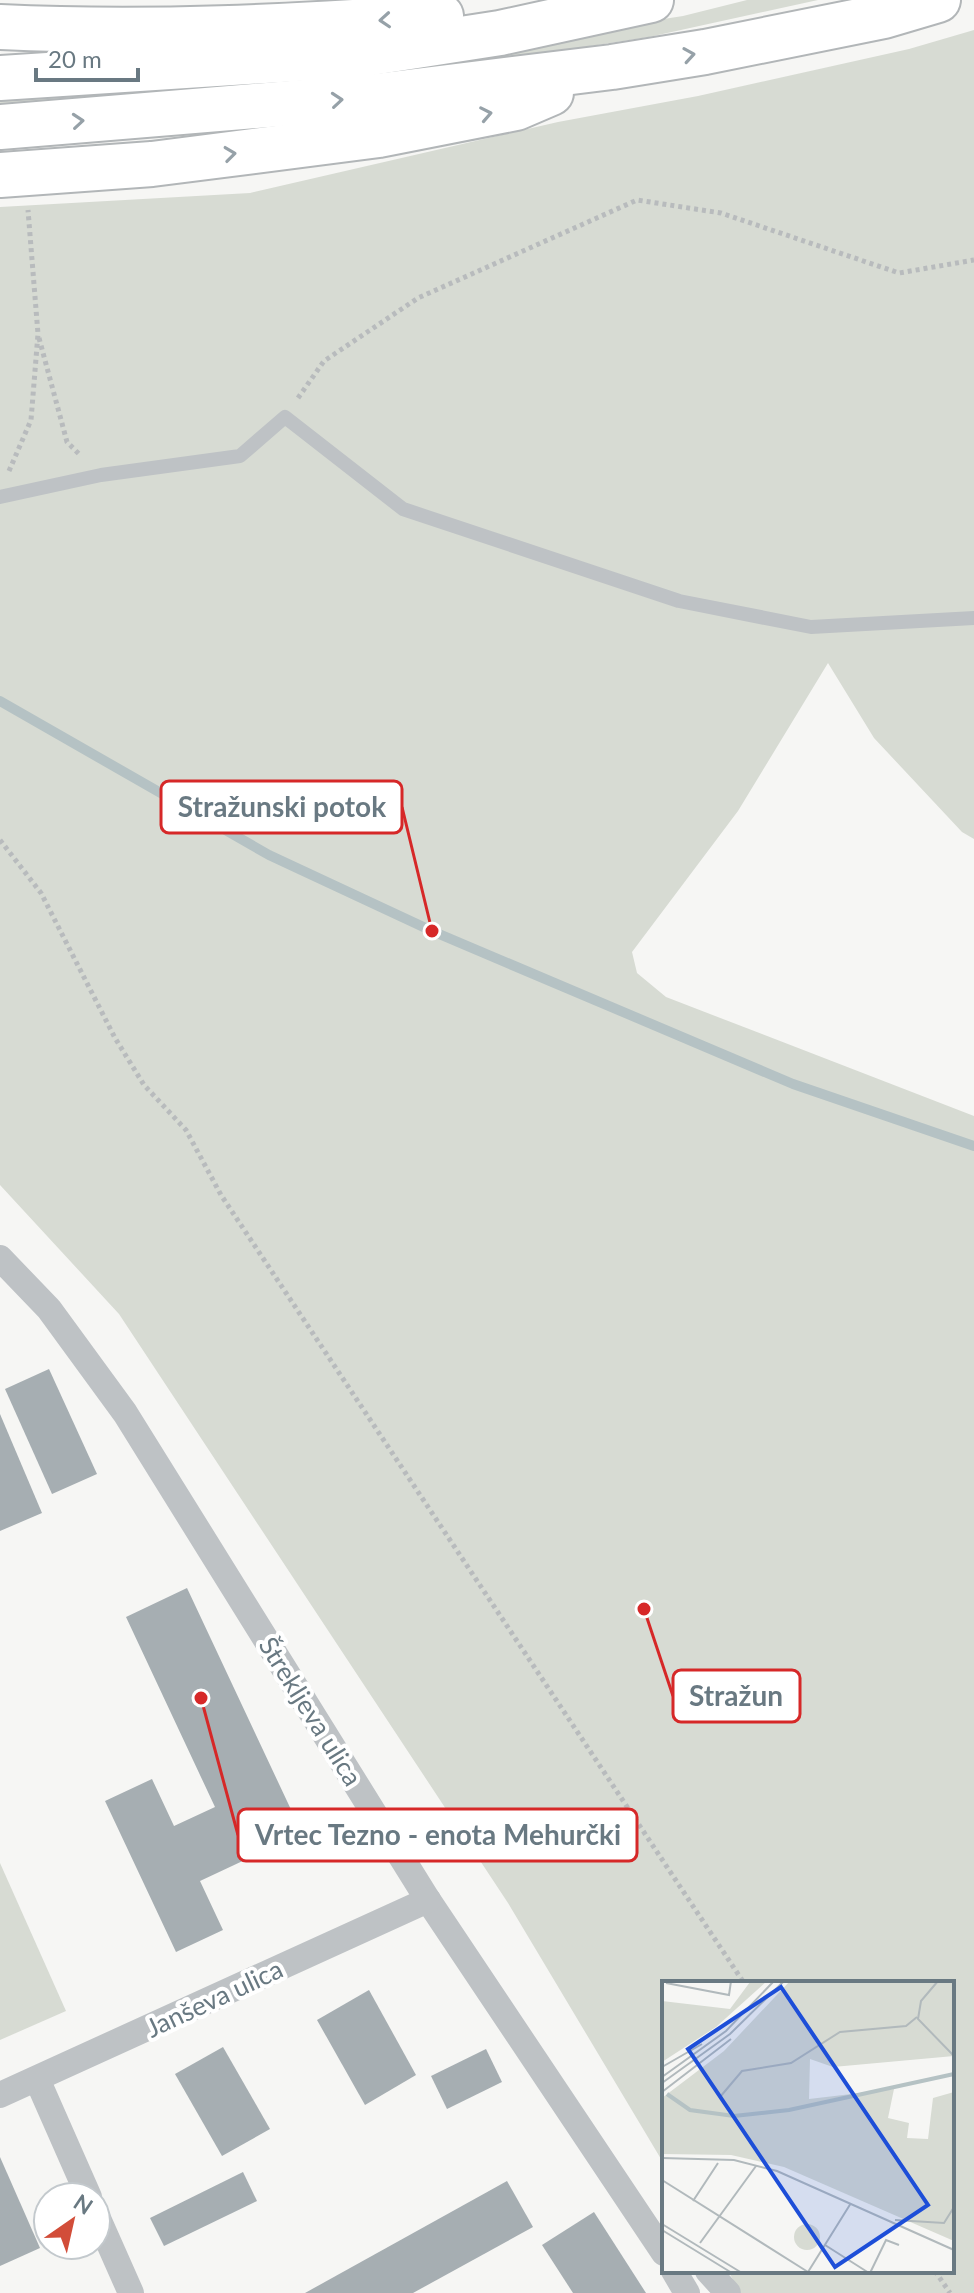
<svg xmlns="http://www.w3.org/2000/svg" width="974" height="2293" viewBox="0 0 974 2293" font-family="Lato,sans-serif">
  <style>
    .green { fill: #d7dbd3 }
    .lines { fill: none; stroke-linecap: round; stroke-linejoin: round }
    .stream { stroke: #b5c2c4; stroke-width: 10 }
    .building { fill: #a6aeb2 }
    .highway-casing { stroke: #b2b6b8; stroke-width: 48 }
    .path { stroke: #b8bbbd; stroke-width: 5; stroke-dasharray: 4 4; stroke-linecap: butt }
    .lane { stroke: #bec2c5; stroke-width: 14 }
    .street { stroke: #bec2c5; stroke-width: 26 }
    .highway { stroke: #fff; stroke-width: 44 }
    .oneway { stroke: #96a1a8 }
    .labels { text-anchor: middle; dominant-baseline: central; stroke-width: 8; stroke-linejoin: round; paint-order: stroke }
    .street-label { font-size: 26px; fill: #697982; stroke: #fff }
    .inset-river { fill: none; stroke: #b5c2c4; stroke-width: 4 }
    .inset-road { fill: none; stroke: #b1b9bc; stroke-width: 2 }
    .view { fill: #1d4ed8; fill-opacity: 0.15; stroke: #1d4ed8; stroke-width: 4 }
    .inset-edge { fill: none; stroke: #697982; stroke-width: 4 }
    .leader { fill: none; stroke: #d62828; stroke-width: 3 }
    .callout-dot { fill: #d62828; stroke: #fff; stroke-width: 3 }
    .callout { fill: #fff; stroke: #d62828; stroke-width: 3 }
    .callout-label { font-size: 28px; text-anchor: middle; font-weight: bold; fill: #697982 }
  </style>
  <rect width="100%" height="100%" fill="#f6f6f4"/>
  <g class="green">
    <polygon points="747,0 818,0 649,37 449,68 42,102 0,103 0,88 418,57 683,16"/>
    <polygon points="974,30 974,839 962,832 874,738 828,663 738,811 632,952 637,973 666,997 974,1116 974,2293 741,2293 728,2271 952,2271 952,1983 664,1983 664,2164 508,1903 119,1314 0,1185 0,207 250,193 558,122 698,96 909,49"/>
    <polygon points="0,1863 66,2011 0,2040"/>
  </g>
  <g class="lines">
    <polyline class="stream" points="0,701 269,855 432,931 793,1084 974,1146"/>
  </g>
  <g class="building">
    <polygon points="49,1369 97,1474 52,1494 5,1389"/>
    <polygon points="0,1414 42,1513 0,1531"/>
    <polygon points="187,1588 302,1833 200,1881 223,1930 176,1952 105,1801 152,1779 174,1826 215,1807 126,1617"/>
    <polygon points="369,1990 416,2075 365,2105 317,2020"/>
    <polygon points="223,2047 270,2129 222,2156 175,2074"/>
    <polygon points="486,2049 502,2082 447,2109 431,2076"/>
    <polygon points="0,2157 40,2248 0,2266"/>
    <polygon points="243,2172 257,2201 164,2246 150,2218"/>
    <polygon points="507,2181 533,2227 413,2293 305,2293"/>
    <polygon points="594,2212 646,2293 573,2293 542,2245"/>
  </g>
  <g class="lines">
    <defs>
      <g id="highway">
        <path d="M 0,27 C 147,34 294,27 441,16"/>
        <polyline points="0,78 358,55 500,33 651,0"/>
        <polyline points="0,127 376,96 612,67 705,52 884,16 938,0"/>
        <polyline points="0,175 152,164 379,135 516,108 551,93"/>
      </g>
    </defs>
    <use href="#highway" class="highway-casing"/>
    <g class="path">
      <polyline points="39,338 67,442 80,455"/>
      <polyline points="298,398 324,361 418,298 637,200 721,213 899,273 974,260"/>
      <polyline points="9,471 31,420 38,334 28,210"/>
      <polyline points="0,840 41,893 115,1038 144,1085 186,1130 221,1195 744,1983"/>
      <polyline points="935,2271 950,2293"/>
    </g>
    <polyline class="lane" points="0,497 101,475 240,456 285,417 403,509 679,601 811,627 974,618"/>
    <g class="street">
      <polyline points="0,1258 49,1309 125,1413 428,1900 664,2253"/>
      <polyline points="37,2079 89,2197"/>
      <polyline points="0,2095 428,1900"/>
      <polyline points="96,2214 131,2293"/>
      <polyline points="674,2271 687,2293"/>
      <polyline points="708,2271 728,2293"/>
    </g>
    <use href="#highway" class="highway"/>
  </g>
  <defs><path id="oneway-chevron" d="M-2-3.5L2.5 0L-2 3.5" fill="none" stroke-width="1.6" stroke-linecap="round" stroke-linejoin="round" transform="scale(2)"/></defs>
  <g class="oneway">
    <use href="#oneway-chevron" transform="translate(385 20) rotate(176)"/>
    <use href="#oneway-chevron" transform="translate(689 55) rotate(-9)"/>
    <use href="#oneway-chevron" transform="translate(337 100) rotate(-5)"/>
    <use href="#oneway-chevron" transform="translate(486 114) rotate(-11)"/>
    <use href="#oneway-chevron" transform="translate(78 121) rotate(-5)"/>
    <use href="#oneway-chevron" transform="translate(230 154) rotate(-7)"/>
  </g>
  <g class="labels">
    <g class="street-label">
      <text transform="translate(311 1711) rotate(58)">Štrekljeva ulica</text>
      <text transform="translate(214 1998) rotate(-25)">Janševa ulica</text>
    </g>
  </g>
  <g transform="translate(662 1981)">
    <rect width="292" height="292" fill="#f6f6f4"/>
    <path d="M 105,0 L 54,46 L 0,81 L 0,20 L 68,28 L 88,1 ZM 128,0 L 292,0 L 292,75 L 171,86 L 148,78 L 147,118 L 232,108 L 226,137 L 247,142 L 245,157 L 266,158 L 271,117 L 292,111 L 292,260 L 122,186 L 69,174 L 0,173 L 0,117 L 62,70 ZM132 256a13 13 0 1 1 26 0a13 13 0 1 1-26 0Z" fill="#d7dbd3"/>
    <path class="inset-river" d="M 5,113 L 28,129 L 72,135 L 127,129 L 292,93"/>
    <path class="inset-road" d="M 276,0 L 259,20 L 256,38 L 292,75M 4,2 L 67,14 L 69,0M 0,86 L 40,63M 0,96 L 64,50 L 112,0M 0,102 L 68,53 L 122,0M 0,111 L 69,58M 58,116 L 80,90 L 129,82 L 178,51 L 244,45 L 255,36M 0,177 L 72,179 L 115,190 L 292,269M 0,199 L 146,291M 31,220 L 56,182M 233,239 L 282,242 L 292,226M 0,243 L 80,292M 0,249 L 70,292M 38,262 L 94,185M 163,264 L 207,292M 146,291 L 189,222M 208,292 L 224,259 L 237,264"/>
    <path class="view" d="M 119,6 L 266,224 L 173,286 L 26,68 Z"/>
    <rect width="292" height="292" class="inset-edge"/>
  </g>
  <path class="leader" d="M432 931L402 807M644 1609L673 1696M201 1698L238 1835"/>
  <g class="callout-dot">
    <circle cx="432" cy="931" r="8"/>
    <circle cx="644" cy="1609" r="8"/>
    <circle cx="201" cy="1698" r="8"/>
  </g>
  <g class="callout">
    <rect x="161" y="781" width="241" height="52" rx="8"/>
    <rect x="673" y="1670" width="127" height="52" rx="8"/>
    <rect x="238" y="1809" width="399" height="52" rx="8"/>
  </g>
  <g class="callout-label">
    <text x="282" y="817">Stražunski potok</text>
    <text x="736" y="1706">Stražun</text>
    <text x="438" y="1845">Vrtec Tezno - enota Mehurčki</text>
  </g>
  <g transform="translate(72 2221) rotate(34)"><circle r="38" fill="#ffffff" stroke="#c3c9cd" stroke-width="2"/>
  <path d="M0-6L14 30L0 20L-14 30Z" fill="#d24d39"/>
  <text y="-12" font-size="22" font-weight="bold" text-anchor="middle" fill="#697982">N</text>
  </g>
  <path d="M36 68v12h102v-12" fill="none" stroke="#697982" stroke-width="4"/>
  <text x="48" y="68" font-size="24" fill="#697982" stroke="#ffffff" stroke-width="6" paint-order="stroke">20 m</text>
</svg>
